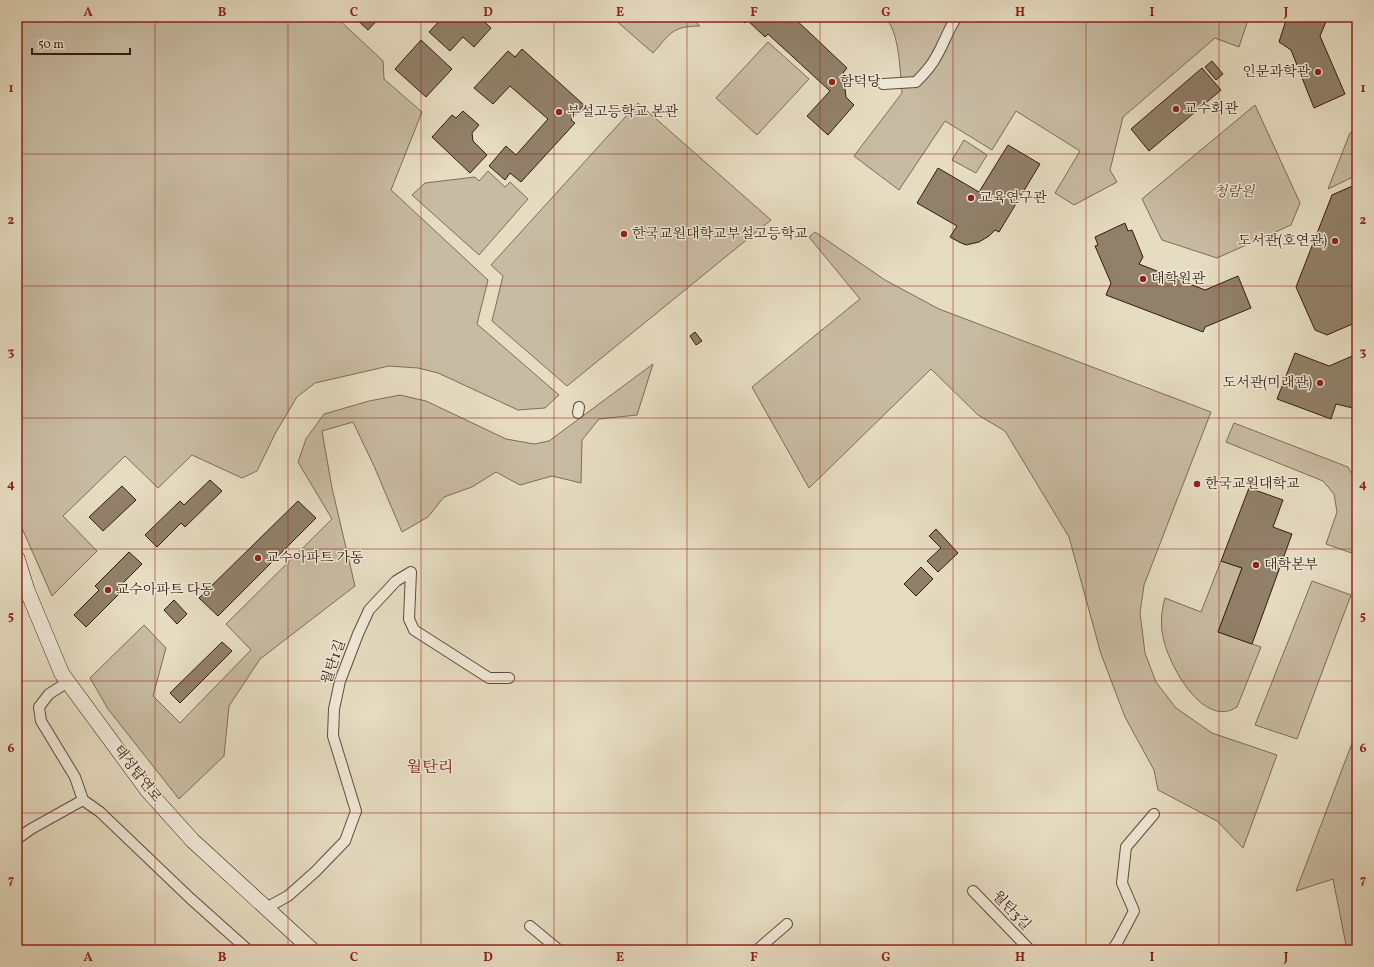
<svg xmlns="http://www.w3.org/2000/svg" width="1374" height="967" viewBox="0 0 1374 967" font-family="Vollkorn,'Noto Serif KR',serif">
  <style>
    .green { fill: #c8bba3; stroke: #7e6c56 }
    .building { fill: #91806a; stroke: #351c0a }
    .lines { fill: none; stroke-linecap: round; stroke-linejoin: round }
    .street-casing { stroke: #614c38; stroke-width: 12 }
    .secondary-casing { stroke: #351c0a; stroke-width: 16 }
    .street { stroke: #efe8d7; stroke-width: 10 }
    .secondary { stroke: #efe8d7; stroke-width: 15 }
    .grid { fill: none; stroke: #8f2418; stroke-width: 1; stroke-opacity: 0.55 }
    .poi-dot { fill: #8f2418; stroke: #efe8d7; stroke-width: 1.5 }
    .labels { text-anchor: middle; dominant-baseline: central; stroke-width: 3; stroke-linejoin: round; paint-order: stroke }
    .poi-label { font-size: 14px; fill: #351c0a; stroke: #efe8d7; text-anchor: start }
    .park-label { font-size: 14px; font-style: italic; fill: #614c38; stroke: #efe8d7 }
    .street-label { font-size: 14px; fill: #351c0a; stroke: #efe8d7 }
    .quarter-label { font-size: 16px; fill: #7a1f14; stroke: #efe8d7 }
    .neatline { fill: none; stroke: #8f2418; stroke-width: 1.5 }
    .grid-label { font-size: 13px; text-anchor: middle; font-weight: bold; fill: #8f2418 }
  </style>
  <rect width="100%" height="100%" fill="#e6dcc2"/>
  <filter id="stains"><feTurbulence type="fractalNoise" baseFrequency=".005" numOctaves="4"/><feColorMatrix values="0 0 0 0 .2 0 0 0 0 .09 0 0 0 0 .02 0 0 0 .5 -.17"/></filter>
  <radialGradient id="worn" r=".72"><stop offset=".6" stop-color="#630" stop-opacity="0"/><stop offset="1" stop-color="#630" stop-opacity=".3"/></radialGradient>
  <g class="green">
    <polygon points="17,17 336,17 383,61 384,79 422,112 391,190 488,280 477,324 559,395 545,408 518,410 438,373 418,368 389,366 315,383 297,397 276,432 257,471 242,478 192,455 158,488 125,456 63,516 97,551 52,596 17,517"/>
    <path d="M 614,17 L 690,17 L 700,26 C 672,26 670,34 653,53 L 613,18 Z"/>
    <path d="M 885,17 L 1249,17 L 1239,47 L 1215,38 L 1123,117 L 1110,170 L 1117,182 L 1074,205 L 1055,193 L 1080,151 L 1016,111 L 992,150 L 945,121 L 899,190 L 854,156 L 902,93 C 900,72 900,33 885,17 Z"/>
    <polygon points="768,42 809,79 757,135 716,98"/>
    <polygon points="638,103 771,220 567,386 492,321 503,276 491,265"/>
    <polygon points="1255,105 1300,203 1291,225 1217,258 1162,240 1142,199"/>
    <polygon points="1357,130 1357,171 1355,176 1328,189 1350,133"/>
    <polygon points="964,140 987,155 976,173 952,160"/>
    <polygon points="488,171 505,187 510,182 528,199 479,255 412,195 425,183 475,177 479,181"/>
    <polygon points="815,232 885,280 939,309 1211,412 1144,585 1140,613 1145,653 1156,682 1176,708 1212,733 1277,755 1243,848 1217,821 1158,790 1154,770 1125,717 1101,654 1069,537 1005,431 978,415 931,369 809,488 752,387 860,299 809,237"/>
    <polygon points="653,364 637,415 599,419 582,440 581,483 552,476 520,485 496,472 472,487 444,497 428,517 402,532 374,466 353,422 322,431 332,488 355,586 260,659 229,706 224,756 179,799 108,709 90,678 144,625 166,648 153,696 180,723 251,650 226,624 332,519 298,462 306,439 324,414 369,401 400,395 426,401 506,439 534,444 549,441"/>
    <polygon points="1234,423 1348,467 1357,484 1357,555 1326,544 1337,512 1334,494 1323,481 1226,442"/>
    <path d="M 1221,561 L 1242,568 L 1218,632 L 1261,647 L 1237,707 C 1204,729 1170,667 1164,641 C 1160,628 1161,611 1165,598 L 1201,612 Z"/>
    <polygon points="1312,581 1351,595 1297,739 1255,725"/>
    <polygon points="1357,730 1357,949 1347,950 1333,879 1296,891"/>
  </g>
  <g class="building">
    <polygon points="354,17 380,17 368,30"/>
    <polygon points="443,17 479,17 491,28 474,47 463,37 450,51 429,32"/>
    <polygon points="738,17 744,17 748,20 745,23"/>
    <polygon points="744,17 775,17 779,20 782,17 793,17 847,68 843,73 846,97 854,105 828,135 807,116 830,91 768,34 765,37"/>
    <polygon points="1291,17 1328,17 1320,36 1345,94 1314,108 1291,50 1279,42 1286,20 1289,21"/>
    <polygon points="421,40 452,69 426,97 395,69"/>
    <polygon points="522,49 584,105 571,120 575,123 521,182 510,173 505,180 489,166 506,146 516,155 548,119 510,86 493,104 474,88 508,51 515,57"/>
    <polygon points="1212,61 1223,74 1216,80 1205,67"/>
    <polygon points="1202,68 1221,90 1149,151 1131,129"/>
    <polygon points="463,111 479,125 472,133 473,141 487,155 470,173 432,137 452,115 456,118"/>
    <polygon points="1008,145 1040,164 999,232 995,230 989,236 979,242 966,245 959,242 950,237 957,226 917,203 938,168 979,192"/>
    <polygon points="1357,184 1357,322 1327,335 1315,330 1296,287 1332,195"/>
    <polygon points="1125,223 1128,231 1132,230 1143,257 1139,264 1205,290 1238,276 1251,308 1205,327 1203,332 1106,295 1111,283 1095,246 1098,245 1095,237"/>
    <polygon points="695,332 702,341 696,345 690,336"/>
    <polygon points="1295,353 1329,366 1357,354 1357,409 1336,404 1331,419 1277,399"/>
    <polygon points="210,480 222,491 185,527 181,523 157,547 145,535 180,501 184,505"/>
    <polygon points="122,486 136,500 103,531 89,517"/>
    <polygon points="1249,488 1283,500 1273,527 1292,534 1252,644 1218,632 1242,568 1221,561"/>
    <polygon points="298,501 316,518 218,616 199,598"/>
    <polygon points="936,529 958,553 938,572 927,561 941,548 929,536"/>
    <polygon points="129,552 142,564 117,589 120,593 86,627 74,615 99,590 95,586"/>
    <polygon points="921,567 933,579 916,596 904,584"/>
    <polygon points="174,600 187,614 177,624 164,610"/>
    <polygon points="222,642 232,651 180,703 170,693"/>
  </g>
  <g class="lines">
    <defs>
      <g id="street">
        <path d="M 883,84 L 916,82 C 924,74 931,67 936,57 C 944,44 948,29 957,17"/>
        <polyline points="578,413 579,407"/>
        <polyline points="83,800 100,812 191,899 248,950"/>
        <polyline points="17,839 31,829 83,800 75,777 41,721 39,707 49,694 68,682"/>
        <polyline points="973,891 1030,950"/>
        <polyline points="266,908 288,896 315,872 345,841 356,811 333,736 334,709 340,681 358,634 369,610 396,581 411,572 409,619 414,630 489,678 509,678"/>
        <polyline points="530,926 559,950"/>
        <polyline points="757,950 787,924"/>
        <polyline points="1112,950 1117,943 1134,911 1122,883 1126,847 1154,814"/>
      </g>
      <polyline id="secondary" points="17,558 27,590 62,674 148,791 193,841 312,950"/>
    </defs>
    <use href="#street" class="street-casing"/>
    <use href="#secondary" class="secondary-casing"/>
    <use href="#street" class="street"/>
    <use href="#secondary" class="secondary"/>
  </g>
  <path class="grid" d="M 155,17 L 155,950M 288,17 L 288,950M 421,17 L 421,950M 554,17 L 554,950M 687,17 L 687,950M 820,17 L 820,950M 953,17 L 953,950M 1086,17 L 1086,950M 1219,17 L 1219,950M 17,154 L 1357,154M 17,286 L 1357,286M 17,418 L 1357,418M 17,549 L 1357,549M 17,681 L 1357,681M 17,813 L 1357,813"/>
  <g class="poi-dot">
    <circle cx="1318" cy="72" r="4"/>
    <circle cx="832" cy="82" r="4"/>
    <circle cx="1176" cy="109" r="4"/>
    <circle cx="559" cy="112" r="4"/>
    <circle cx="971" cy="198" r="4"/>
    <circle cx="624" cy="234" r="4"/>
    <circle cx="1335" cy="241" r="4"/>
    <circle cx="1143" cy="279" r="4"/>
    <circle cx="1320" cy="383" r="4"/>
    <circle cx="1197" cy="484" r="4"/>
    <circle cx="258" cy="558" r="4"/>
    <circle cx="1256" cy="565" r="4"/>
    <circle cx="108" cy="590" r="4"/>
  </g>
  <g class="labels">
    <g class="poi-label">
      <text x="1310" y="72" text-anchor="end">인문과학관</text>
      <text x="840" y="82">함덕당</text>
      <text x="1184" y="109">교수회관</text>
      <text x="567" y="112">부설고등학교 본관</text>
      <text x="979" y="198">교육연구관</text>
      <text x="632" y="234">한국교원대학교부설고등학교</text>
      <text x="1327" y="241" text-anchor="end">도서관(호연관)</text>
      <text x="1151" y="279">대학원관</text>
      <text x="1312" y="383" text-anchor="end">도서관(미래관)</text>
      <text x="1205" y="484">한국교원대학교</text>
      <text x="266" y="558">교수아파트 가동</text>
      <text x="1264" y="565">대학본부</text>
      <text x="116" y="590">교수아파트 다동</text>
    </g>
    <g class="park-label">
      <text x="1234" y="192">청람원</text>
    </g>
    <g class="street-label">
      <text transform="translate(334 662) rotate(-71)">월탄1길</text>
      <text transform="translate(137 774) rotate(52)">태성탑연로</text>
      <text transform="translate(1011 911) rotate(46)">월탄3길</text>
    </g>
    <g class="quarter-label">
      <text x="430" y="768">월탄리</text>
    </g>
  </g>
  <rect width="1374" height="967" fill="none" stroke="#e6dcc2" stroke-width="44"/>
  <path d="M32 48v6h98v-6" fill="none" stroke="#351c0a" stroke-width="2"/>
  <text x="38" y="48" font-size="12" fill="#351c0a" stroke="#efe8d7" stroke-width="3" paint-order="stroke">50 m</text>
  <rect x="22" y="22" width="1330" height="923" class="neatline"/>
  <g class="grid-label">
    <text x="88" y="16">A</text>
    <text x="222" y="16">B</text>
    <text x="354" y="16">C</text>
    <text x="488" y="16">D</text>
    <text x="620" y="16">E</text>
    <text x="754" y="16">F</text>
    <text x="886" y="16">G</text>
    <text x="1020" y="16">H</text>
    <text x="1152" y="16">I</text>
    <text x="1286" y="16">J</text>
    <text x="11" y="92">1</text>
    <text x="1363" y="92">1</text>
    <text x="11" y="224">2</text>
    <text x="1363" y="224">2</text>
    <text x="11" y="356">3</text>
    <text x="1363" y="356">3</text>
    <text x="11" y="488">4</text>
    <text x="1363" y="488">4</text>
    <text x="11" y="620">5</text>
    <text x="1363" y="620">5</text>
    <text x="11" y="752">6</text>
    <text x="1363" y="752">6</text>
    <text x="11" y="884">7</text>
    <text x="1363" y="884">7</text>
    <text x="88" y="961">A</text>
    <text x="222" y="961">B</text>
    <text x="354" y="961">C</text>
    <text x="488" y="961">D</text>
    <text x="620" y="961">E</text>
    <text x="754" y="961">F</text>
    <text x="886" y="961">G</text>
    <text x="1020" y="961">H</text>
    <text x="1152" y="961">I</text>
    <text x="1286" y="961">J</text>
  </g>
  <rect width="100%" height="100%" filter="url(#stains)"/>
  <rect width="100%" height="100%" fill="url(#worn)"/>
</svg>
